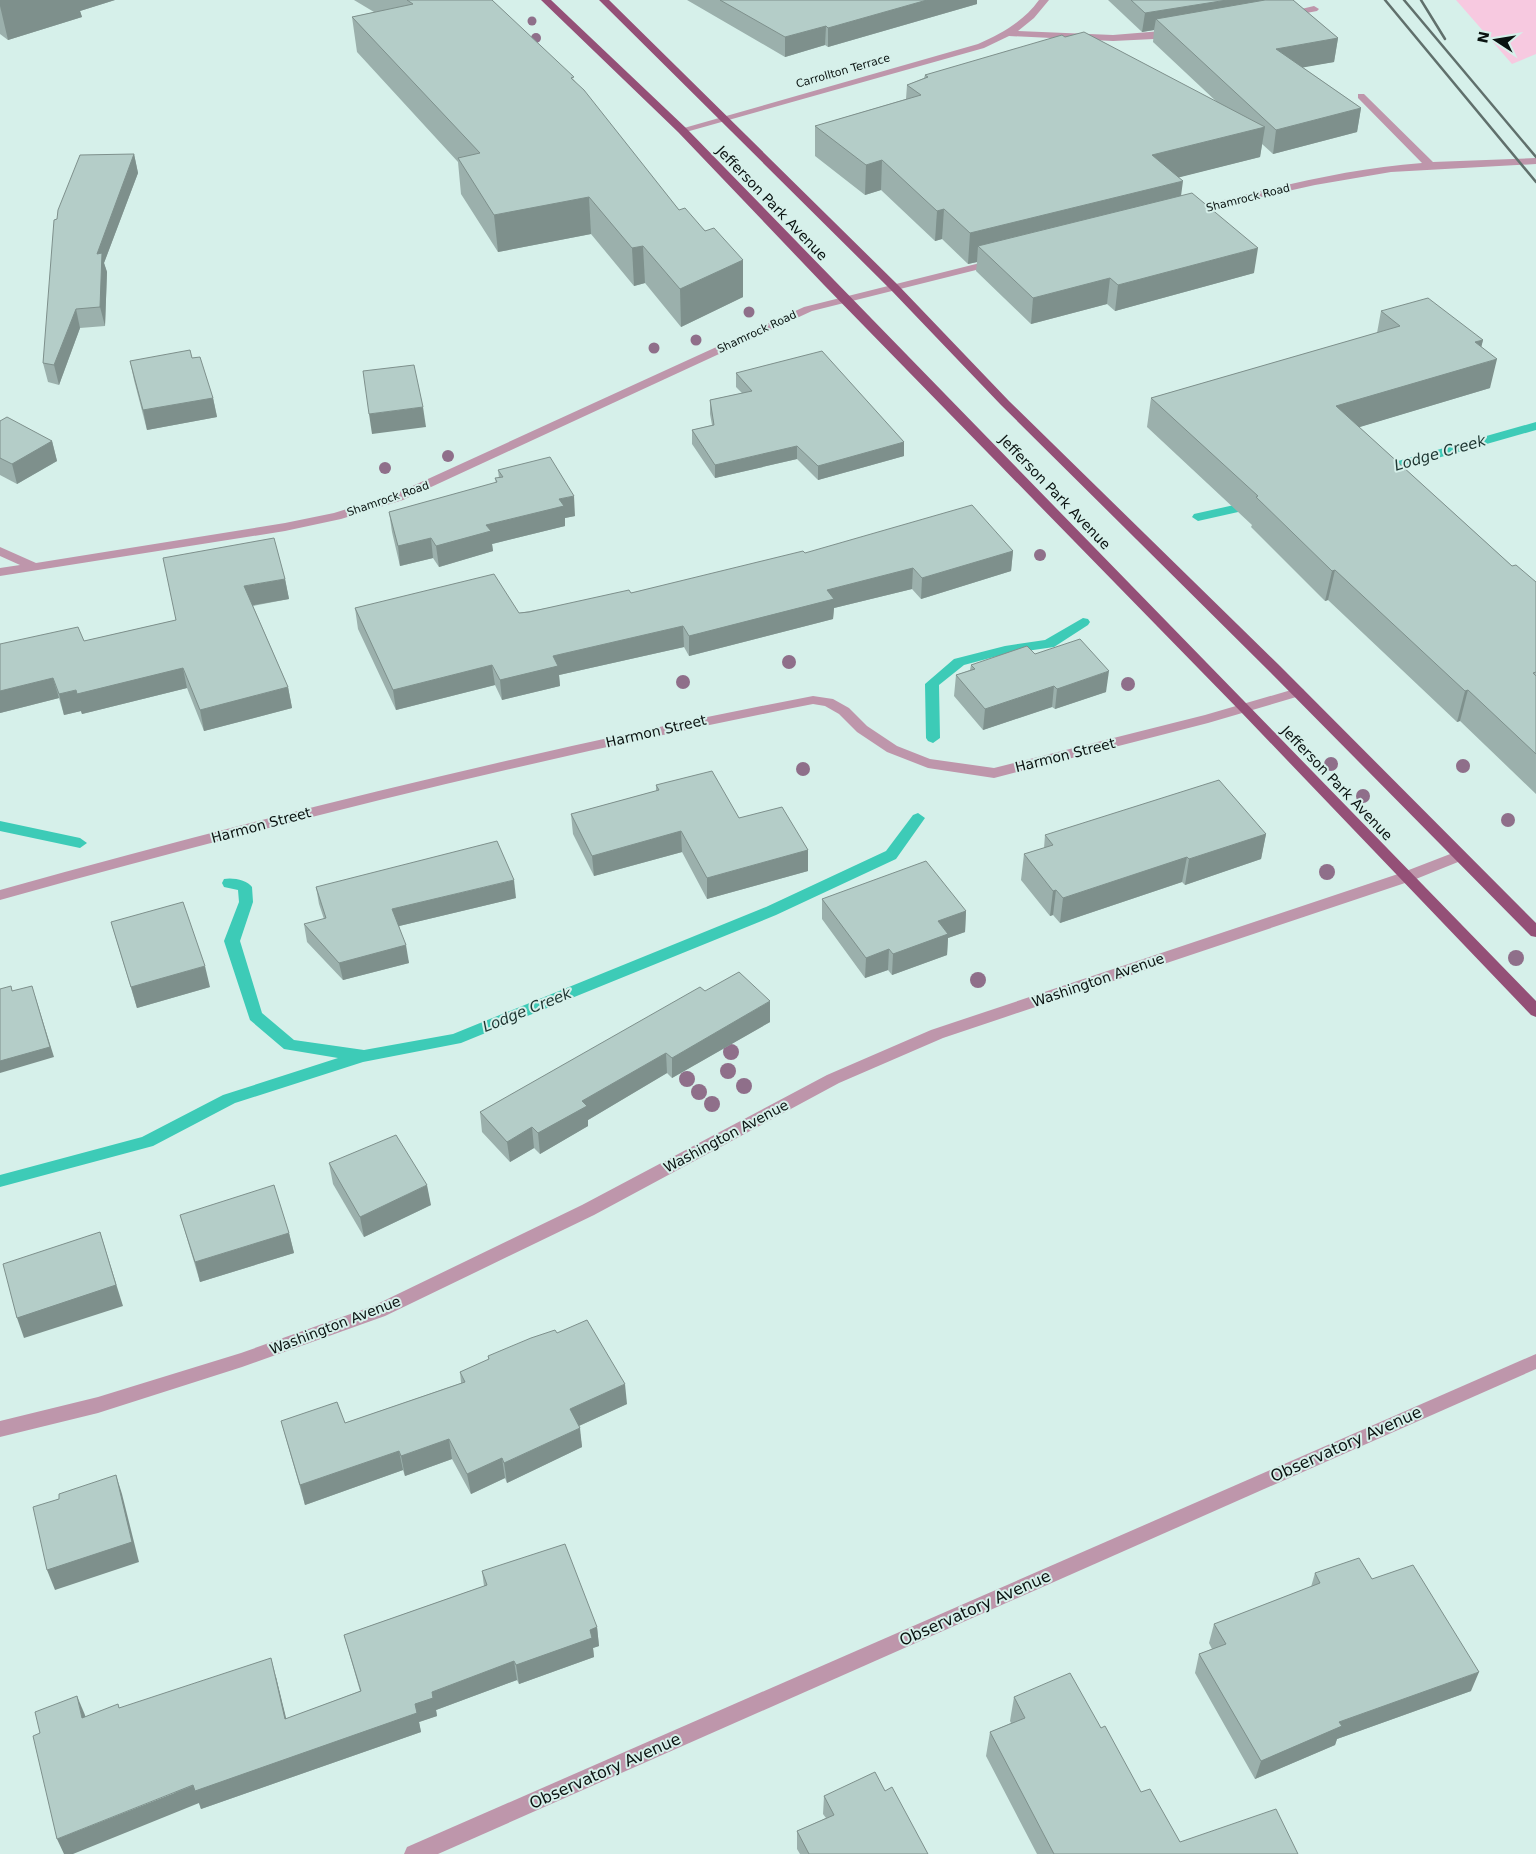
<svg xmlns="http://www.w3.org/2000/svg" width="1536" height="1854" viewBox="0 0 1536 1854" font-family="'DejaVu Sans',sans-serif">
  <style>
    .green { fill: #f7c9e0 }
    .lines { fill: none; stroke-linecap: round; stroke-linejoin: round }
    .stream { fill: #3dcbb7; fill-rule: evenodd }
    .minor { fill: #be96ab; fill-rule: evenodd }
    .major { fill: #945077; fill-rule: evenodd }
    .rail { stroke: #60706c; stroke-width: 2.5 }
    .tree { fill: #8f6f8a }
    .wall { fill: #9bb0ac }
    .shaded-wall { fill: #7e908c }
    .building { fill: #b4cdc8; stroke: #7e908c }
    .labels { text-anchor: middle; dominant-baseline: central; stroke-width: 4; stroke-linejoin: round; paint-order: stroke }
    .far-street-label { font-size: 11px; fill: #0a1311; stroke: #d6f0ea }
    .street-label { font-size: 14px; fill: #0a1311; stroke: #d6f0ea }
    .water-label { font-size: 15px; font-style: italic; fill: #1e3531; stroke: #d6f0ea }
    .near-street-label { font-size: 16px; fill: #0a1311; stroke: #d6f0ea }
  </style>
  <rect width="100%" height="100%" fill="#d6f0ea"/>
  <polygon class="green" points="1456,0 1536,0 1536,54 1512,64"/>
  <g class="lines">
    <g class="stream">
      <polygon points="1536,422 1536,430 1385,473 1377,473 1375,470 1377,467"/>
      <polygon points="1252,501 1258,505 1256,508 1198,521 1192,517 1194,514"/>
      <polygon points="1083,618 1088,619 1090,622 1088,625 1054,647 1005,654 964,665 939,685 940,738 933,743 928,741 926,738 925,684 954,659 1005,646 1045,640"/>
      <path d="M 918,813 L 925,818 L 896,859 L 776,915 L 461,1043 L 363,1062 L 235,1103 L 153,1146 L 0,1187 L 0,1175 L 142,1137 L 223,1095 L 338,1058 L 284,1049 L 250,1020 L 224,941 L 239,902 L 238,890 L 224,887 L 222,883 L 224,879 C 232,877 248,880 252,887 L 253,902 L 240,941 L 262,1013 L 294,1040 L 364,1050 L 453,1034 L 766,907 L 886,851 L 913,815 Z"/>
      <polygon points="0,821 80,838 87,843 80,848 0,831"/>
    </g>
    <g class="minor">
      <path d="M 1039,0 L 1049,0 L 1034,18 L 1018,31 L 1113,35 L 1174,30 L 1179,33 L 1154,39 L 1113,41 L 1009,36 L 984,48 L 686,132 L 677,130 L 978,44 C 1002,33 1023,22 1039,0 Z"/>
      <polygon points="1314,6 1319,9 1317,11 1285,17 1280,14"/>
      <path d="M 1358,94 L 1364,94 L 1433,162 L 1536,158 L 1536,164 L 1391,172 L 1315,185 L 1186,214 L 1186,210 C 1264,190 1342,169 1422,163 L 1358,98 Z"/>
      <polygon points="996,259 1000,260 1000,264 812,311 403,500 341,519 285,531 0,576 0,568 20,565 0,556 0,547 36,563 285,523 334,513 395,494 804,307"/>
      <path d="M 1298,688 L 1303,689 L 1305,692 L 1303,695 L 1208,723 L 994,778 L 928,768 L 887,752 L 857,732 L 839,714 L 825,706 L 813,704 C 539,758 269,825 0,900 L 0,890 C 269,815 539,749 813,696 L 833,699 L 849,708 L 867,726 L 897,746 L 930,759 L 994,768 L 1205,715 Z"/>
      <polygon points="1458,851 1463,852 1465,856 1463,860 1411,881 943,1038 839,1083 594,1215 385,1316 242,1367 98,1413 0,1437 0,1421 98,1397 241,1353 373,1306 582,1205 827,1075 931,1030 1401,873"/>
      <polygon points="1536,1354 1536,1369 438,1854 404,1854 407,1847"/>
    </g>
    <g class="major">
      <polygon points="541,0 551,0 686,128 1536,1001 1536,1017 1531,1015 1240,711 824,285 678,132"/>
      <polygon points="599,0 609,0 898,285 1009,401 1280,666 1536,923 1536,937 1531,936 1270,672 1001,405 890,289"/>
    </g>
    <g class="rail">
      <polyline points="1385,0 1536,182"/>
      <polyline points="1404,0 1536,157"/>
      <polyline points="1421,0 1445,39"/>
    </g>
  </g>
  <g class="tree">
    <circle cx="532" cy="21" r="4.5"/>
    <circle cx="536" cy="38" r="5"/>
    <circle cx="749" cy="312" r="5.5"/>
    <circle cx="696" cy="340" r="5.5"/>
    <circle cx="654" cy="348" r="5.5"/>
    <circle cx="448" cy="456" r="6"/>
    <circle cx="385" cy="468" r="6"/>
    <circle cx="1040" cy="555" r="6"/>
    <circle cx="789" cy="662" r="7"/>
    <circle cx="683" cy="682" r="7"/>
    <circle cx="1128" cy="684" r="7"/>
    <circle cx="1331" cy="764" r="7"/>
    <circle cx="1463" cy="766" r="7"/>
    <circle cx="803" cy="769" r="7"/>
    <circle cx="1363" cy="796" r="7"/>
    <circle cx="1508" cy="820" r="7"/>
    <circle cx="1327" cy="872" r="8"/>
    <circle cx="1516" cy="958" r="8"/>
    <circle cx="978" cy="980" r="8"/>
    <circle cx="731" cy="1052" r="8"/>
    <circle cx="728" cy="1071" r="8"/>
    <circle cx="687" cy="1079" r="8"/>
    <circle cx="744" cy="1086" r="8"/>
    <circle cx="699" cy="1092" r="8"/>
    <circle cx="712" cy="1104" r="8"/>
  </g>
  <g class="wall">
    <polygon points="0,0 115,0 80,11 82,17 8,40 0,34"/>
    <polygon points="354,0 492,0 574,80 679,210 743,260 743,297 681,327 645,283 634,286 591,234 498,252 461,194 458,162 357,52 352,17 374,12"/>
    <polygon points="687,0 977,0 977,4 828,47 825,45 785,57"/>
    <polygon points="1108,0 1293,0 1338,38 1334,62 1302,67 1361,108 1357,132 1273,154 1262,144 1260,157 1179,177 1181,196 1254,273 1115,311 1107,304 1031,324 976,271 977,262 968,264 942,239 935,241 881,190 865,195 815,156 815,126 906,99 907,85 924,78 925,75 1065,37 1218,103 1153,42 1154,30 1142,32"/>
    <polygon points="134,154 138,173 104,263 107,272 105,326 80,328 59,385 48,382 43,363 57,219"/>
    <polygon points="1381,311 1483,340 1481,346 1490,388 1359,427 1512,566 1536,582 1536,794 1460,721 1457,722 1328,600 1325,601 1251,527 1252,525 1147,427 1151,398 1377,333"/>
    <polygon points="192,358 213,398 217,417 147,430 134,380 130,361"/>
    <polygon points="736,373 904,442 904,456 818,480 797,459 715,478 692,444 692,430 712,425 710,414 710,400 742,393 736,387"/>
    <polygon points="0,421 52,441 57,461 17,484 0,475"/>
    <polygon points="498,470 575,516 565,518 565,526 492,544 493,551 439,567 433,558 400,566 392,532 389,512 496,483 495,478 499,478"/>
    <polygon points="1013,551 1011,571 921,599 912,589 834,608 833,619 689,656 684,647 559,675 560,686 502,700 495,685 396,710 358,629 355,608 519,613 631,593 805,553"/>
    <polygon points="285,579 289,599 253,606 288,687 292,708 204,731 187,688 82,714 81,711 64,715 59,698 0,713 0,644 84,641 176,620"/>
    <polygon points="1035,654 1106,692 1055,709 1052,707 983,730 954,696 956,675 970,670 971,665"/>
    <polygon points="656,785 739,818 808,850 808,871 707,899 682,852 594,876 573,834 571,814 656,791"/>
    <polygon points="1266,834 1261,859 1185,885 1182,882 1060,923 1053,915 1050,916 1021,880 1024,854 1044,848 1045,835"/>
    <polygon points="316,887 516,898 399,926 409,963 343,980 307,942 304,924 324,919 319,904"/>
    <polygon points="822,899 966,911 965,932 948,938 947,955 892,975 888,970 865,978 822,919"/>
    <polygon points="111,922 210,987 137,1008"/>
    <polygon points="705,991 770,1022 672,1078 667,1073 588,1120 588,1126 540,1154 534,1148 510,1162 482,1132 480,1112"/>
    <polygon points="329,1163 431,1205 364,1237 333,1184"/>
    <polygon points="180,1215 289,1233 294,1253 200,1282"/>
    <polygon points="557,1333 627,1404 579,1426 582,1447 507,1483 505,1478 471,1494 452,1459 405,1476 403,1470 305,1505 281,1421 345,1423 461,1383 460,1372 489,1360 488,1356"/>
    <polygon points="482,1571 597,1627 599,1646 593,1648 594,1657 519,1684 517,1680 436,1710 437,1716 419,1722 421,1732 201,1809 199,1803 40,1733 85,1715 85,1717 120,1708 276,1677 286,1719 360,1691 344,1635 484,1586"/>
    <polygon points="1315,1573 1372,1579 1471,1691 1337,1739 1335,1745 1255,1779 1195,1673 1199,1654 1212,1649 1209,1643 1214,1624 1311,1587"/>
    <polygon points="1014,1697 1101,1728 1141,1792 1180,1842 1298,1854 1037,1854 986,1756 990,1732 1011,1723 1010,1721"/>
    <polygon points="885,1791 928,1854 800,1854 797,1849 797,1831 826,1818 823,1814 824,1796"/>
  </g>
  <g class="shaded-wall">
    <polygon points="0,0 115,0 80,11 82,17 8,40 0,6"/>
    <polygon points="927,0 977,0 977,4 828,47 828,28"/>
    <polygon points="1227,0 1277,0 1156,19 1154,30 1142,32 1145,13"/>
    <polygon points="826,26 825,45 785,57 785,37"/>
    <polygon points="1338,38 1334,62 1272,73 1276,49"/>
    <polygon points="1361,108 1357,132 1273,154 1276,130"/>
    <polygon points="1265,127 1260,157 1149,185 1152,155"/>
    <polygon points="134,154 138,173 104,263 107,272 105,326 100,307 97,254"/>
    <polygon points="882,160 881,190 865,195 866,165"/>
    <polygon points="1183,181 1179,211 978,246 977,262 968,264 970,233"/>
    <polygon points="589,197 591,234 498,252 494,215"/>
    <polygon points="944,209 942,239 935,241 937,211"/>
    <polygon points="643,246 645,283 634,286 632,248"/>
    <polygon points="1258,248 1254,273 1115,311 1118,285"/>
    <polygon points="743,260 743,297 681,327 680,289"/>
    <polygon points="1110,278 1107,304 1031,324 1033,298"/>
    <polygon points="76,309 80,328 59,385 54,365"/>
    <polygon points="1483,340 1477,365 1497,359 1490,388 1330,436 1336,406 1475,342"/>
    <polygon points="213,398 217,417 147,430 143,410"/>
    <polygon points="423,407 426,427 372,434 369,414"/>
    <polygon points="52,441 57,461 17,484 12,464"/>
    <polygon points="904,442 904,456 818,480 818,466"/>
    <polygon points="797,446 797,459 715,478 715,465"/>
    <polygon points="574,496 575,516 565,518 565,526 492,544 493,551 439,567 436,546 486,525 559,499"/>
    <polygon points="431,538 433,558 400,566 398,546"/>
    <polygon points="1013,551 1011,571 921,599 922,578"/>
    <polygon points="913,568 912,589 834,608 833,619 689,656 689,636 827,590"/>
    <polygon points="1335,570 1328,600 1325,601 1332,571"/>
    <polygon points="285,579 289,599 248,606 244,586"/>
    <polygon points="683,626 684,647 559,675 560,686 502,700 500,680 553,656"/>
    <polygon points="492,665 495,685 396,710 393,690"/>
    <polygon points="183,668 187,688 82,714 81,711 64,715 59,694"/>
    <polygon points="1109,671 1106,692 1055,709 1057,689"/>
    <polygon points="53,678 59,698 0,713 0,691"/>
    <polygon points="1054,686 1052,707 983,730 985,709"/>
    <polygon points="288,687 292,708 204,731 200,710"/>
    <polygon points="1468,690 1460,721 1457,722 1465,691"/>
    <polygon points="681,831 682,852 594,876 592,856"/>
    <polygon points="1266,834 1261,859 1185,885 1189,859"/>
    <polygon points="808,850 808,871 707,899 707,878"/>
    <polygon points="1187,857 1182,882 1060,923 1063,898"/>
    <polygon points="514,880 516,898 395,927 392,909"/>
    <polygon points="1056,890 1053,915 1050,916 1053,891"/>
    <polygon points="966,911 965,932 948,938 947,955 892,975 893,954 938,921"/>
    <polygon points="406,945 409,963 343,980 339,963"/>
    <polygon points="889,949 888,970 865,978 866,958"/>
    <polygon points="205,966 210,987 137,1008 131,987"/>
    <polygon points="35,996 54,1057 0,1073 0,1061"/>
    <polygon points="770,1001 770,1022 672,1078 672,1058"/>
    <polygon points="666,1053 667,1073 588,1120 588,1126 540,1154 538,1133 582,1101"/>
    <polygon points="532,1127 534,1148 510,1162 507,1142"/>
    <polygon points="427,1185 431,1205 364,1237 360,1217"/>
    <polygon points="100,1232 123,1306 24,1338 17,1318"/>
    <polygon points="289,1233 294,1253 200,1282 195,1262"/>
    <polygon points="625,1384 627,1404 572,1429 570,1409"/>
    <polygon points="580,1428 582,1447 507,1483 504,1463"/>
    <polygon points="449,1439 452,1459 405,1476 401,1456"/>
    <polygon points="399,1451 403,1470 305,1505 300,1485"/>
    <polygon points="502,1458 505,1478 471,1494 467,1474"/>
    <polygon points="116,1475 122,1494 139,1562 55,1590 47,1570"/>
    <polygon points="597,1627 599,1646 593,1648 594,1657 519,1684 516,1665 590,1630"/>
    <polygon points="271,1658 276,1677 291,1738 285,1719"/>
    <polygon points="514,1661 517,1680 436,1710 437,1716 419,1722 421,1732 201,1809 199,1803 73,1854 64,1854 57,1839 432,1692"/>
    <polygon points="1479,1672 1471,1691 1337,1739 1335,1745 1255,1779 1261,1761 1339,1722"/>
    <polygon points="77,1696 85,1715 90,1737 82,1718"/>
  </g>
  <g class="building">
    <polygon points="407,0 492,0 574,77 571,78 584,90 679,210 685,208 705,231 714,228 743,260 680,289 643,246 632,248 589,197 494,215 458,158 480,153 352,17 413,4"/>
    <polygon points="720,0 927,0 828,28 826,26 785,37"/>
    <polygon points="1131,0 1227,0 1145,13"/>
    <polygon points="1265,0 1293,0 1338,38 1276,49 1361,108 1276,130 1156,19"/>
    <polygon points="1084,32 1265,127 1152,155 1183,181 970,233 944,209 937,211 882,160 866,165 815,126 921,95 907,85 928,77 925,75 1062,35 1065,37"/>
    <polygon points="134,154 97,254 102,253 100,307 76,309 54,365 43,363 54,220 57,219 58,210 80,155"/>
    <polygon points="1192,193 1258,248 1118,285 1110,278 1033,298 978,246"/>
    <polygon points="1428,298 1483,340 1475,342 1497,359 1336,406 1512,566 1516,565 1536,582 1536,672 1533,673 1536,676 1536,754 1468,690 1465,691 1335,570 1332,571 1256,497 1258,496 1151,398 1400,326 1381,311"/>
    <polygon points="190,350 192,358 200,357 213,398 143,410 130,361"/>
    <polygon points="822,351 904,442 818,466 797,446 715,465 692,430 714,425 710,400 752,391 736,373"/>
    <polygon points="414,365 423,407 369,414 363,371"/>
    <polygon points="7,417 52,441 12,464 0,458 0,421"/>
    <polygon points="550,457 574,496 559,499 564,506 486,525 491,531 436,546 431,538 398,546 389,512 497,482 495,478 503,477 498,470"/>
    <polygon points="972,505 1013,551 922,578 913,568 827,590 834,599 689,636 683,626 553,656 558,666 500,680 492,665 393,690 355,608 494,574 519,613 529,612 629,590 631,593 803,551 805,553"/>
    <polygon points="274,538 285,579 244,586 288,687 200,710 183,668 77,694 76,690 59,694 53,678 0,691 0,644 78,627 84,641 176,620 163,558"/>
    <polygon points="1080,639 1109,671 1057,689 1054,686 985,709 956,675 975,669 971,665 1027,646 1035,654"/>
    <polygon points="712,771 739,818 782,807 808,850 707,878 681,831 592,856 571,814 659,790 656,785"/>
    <polygon points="1219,780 1266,834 1189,859 1187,857 1063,898 1056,890 1053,891 1024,854 1053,845 1045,835"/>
    <polygon points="497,841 514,880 392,909 406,945 339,963 304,924 326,918 316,887"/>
    <polygon points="926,861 966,911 938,921 948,934 893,954 889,949 866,958 822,899"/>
    <polygon points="183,902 205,966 131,987 111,922"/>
    <polygon points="739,972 770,1001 672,1058 666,1053 582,1101 587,1106 538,1133 532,1127 507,1142 480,1112 700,987 705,991"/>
    <polygon points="11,986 12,991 32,986 50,1047 0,1061 0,989"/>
    <polygon points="396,1135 427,1185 360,1217 329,1163"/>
    <polygon points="274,1185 289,1233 195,1262 180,1215"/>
    <polygon points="100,1232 116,1285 17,1318 3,1264"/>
    <polygon points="587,1320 625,1384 570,1409 580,1428 504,1463 502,1458 467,1474 449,1439 401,1456 399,1451 300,1485 281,1421 337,1402 345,1423 465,1382 460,1372 489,1359 488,1356 531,1338 555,1330 557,1333"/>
    <polygon points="116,1475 132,1542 47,1570 33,1507 59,1499 59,1494"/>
    <polygon points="565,1544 597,1627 590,1630 592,1638 516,1665 514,1661 432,1692 433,1698 415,1704 417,1713 195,1791 193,1785 57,1839 33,1736 40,1733 35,1712 77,1696 82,1718 118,1704 119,1708 271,1658 285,1719 361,1691 344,1635 487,1585 482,1571"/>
    <polygon points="1359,1558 1372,1579 1413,1565 1479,1672 1339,1722 1342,1726 1261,1761 1199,1654 1226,1644 1214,1624 1320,1583 1315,1573"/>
    <polygon points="1070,1673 1101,1728 1105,1726 1141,1792 1150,1789 1180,1842 1276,1809 1298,1854 1054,1854 990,1732 1025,1718 1014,1697"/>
    <polygon points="875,1772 885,1791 892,1787 928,1854 809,1854 797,1831 834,1815 824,1796"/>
  </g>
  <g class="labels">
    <g class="far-street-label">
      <text transform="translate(843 71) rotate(-16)">Carrollton Terrace</text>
      <text transform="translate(1248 198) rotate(-14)">Shamrock Road</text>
      <text transform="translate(757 332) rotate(-25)">Shamrock Road</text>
      <text transform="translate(388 499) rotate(-19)">Shamrock Road</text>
    </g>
    <g class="street-label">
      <text transform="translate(772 203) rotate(46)">Jefferson Park Avenue</text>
      <text transform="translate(1055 492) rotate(46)">Jefferson Park Avenue</text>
      <text transform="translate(656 731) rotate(-13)">Harmon Street</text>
      <text transform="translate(1065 755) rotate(-14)">Harmon Street</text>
      <text transform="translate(1337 783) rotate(46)">Jefferson Park Avenue</text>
      <text transform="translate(261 825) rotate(-15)">Harmon Street</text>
      <text transform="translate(1098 980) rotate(-19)">Washington Avenue</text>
      <text transform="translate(726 1136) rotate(-28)">Washington Avenue</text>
      <text transform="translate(335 1325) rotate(-21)">Washington Avenue</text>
    </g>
    <g class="water-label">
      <text transform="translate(1440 453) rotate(-16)">Lodge Creek</text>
      <text transform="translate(527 1010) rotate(-22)">Lodge Creek</text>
    </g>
    <g class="near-street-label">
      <text transform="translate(1346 1444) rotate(-24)">Observatory Avenue</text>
      <text transform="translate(975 1608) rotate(-24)">Observatory Avenue</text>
      <text transform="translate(605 1771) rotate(-24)">Observatory Avenue</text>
    </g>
  </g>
  <g transform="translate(1496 40) rotate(282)" stroke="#d6f0ea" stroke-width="4" paint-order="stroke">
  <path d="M0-4L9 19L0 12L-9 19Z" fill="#0a1311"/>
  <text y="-8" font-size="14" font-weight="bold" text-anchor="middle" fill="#0a1311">N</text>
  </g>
</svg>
